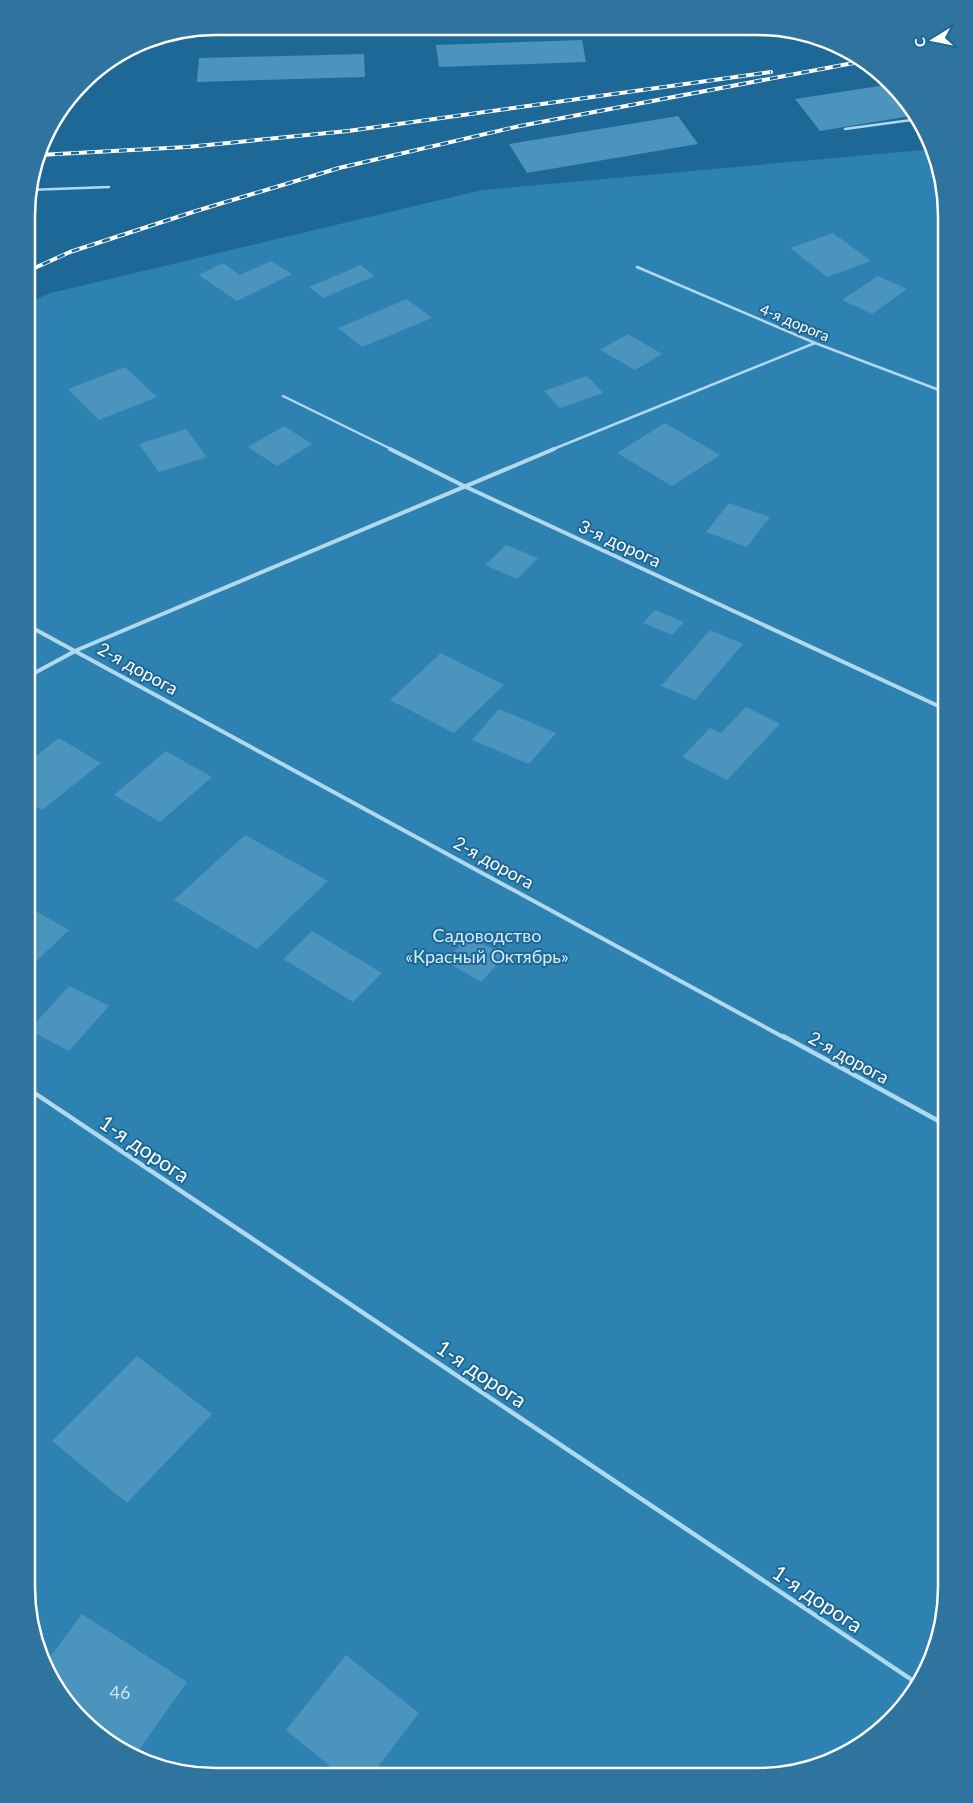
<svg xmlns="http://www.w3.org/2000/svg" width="973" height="1803" viewBox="0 0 973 1803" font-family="Lato,sans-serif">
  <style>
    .green { fill: #2d82b2 }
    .building { fill: #4a94be }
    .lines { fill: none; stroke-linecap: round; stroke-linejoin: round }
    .service-far2 { stroke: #b0d9ef; stroke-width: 2.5 }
    .service-far1 { stroke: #b0d9ef; stroke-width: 4 }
    .service { stroke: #b0d9ef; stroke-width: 4.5 }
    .rail-casing { stroke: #fff; stroke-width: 4 }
    .rail { stroke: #1d6896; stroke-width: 2.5; stroke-dasharray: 8; stroke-linecap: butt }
    .labels { text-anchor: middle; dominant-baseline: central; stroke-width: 4; stroke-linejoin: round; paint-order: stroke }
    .far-street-label { font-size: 15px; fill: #fff; stroke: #1d6896 }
    .street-label { font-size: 18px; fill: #fff; stroke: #1d6896 }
    .park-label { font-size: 18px; fill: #d7eefb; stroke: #1d6896 }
    .near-number-label { font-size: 18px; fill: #d2e4ef }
    .near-street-label { font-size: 21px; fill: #fff; stroke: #1d6896 }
    .rim { fill: none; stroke: #fff; stroke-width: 2.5 }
  </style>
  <rect width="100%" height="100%" fill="#1d6896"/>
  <polygon class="green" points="934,149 937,154 947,216 946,1600 932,1660 907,1703 872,1738 819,1767 757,1777 191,1775 143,1762 100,1737 65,1702 36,1649 26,1587 28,304 47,294 482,190"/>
  <g class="building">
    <polygon points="582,40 586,62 439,67 436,45"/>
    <polygon points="364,54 365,77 197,82 199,58"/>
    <polygon points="892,84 917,115 820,131 795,99"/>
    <polygon points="678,116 698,144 527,173 509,144"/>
    <polygon points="833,233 871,261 827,277 790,248"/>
    <polygon points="271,261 292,274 237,301 199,275 223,263 240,275"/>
    <polygon points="361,265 375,276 323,298 309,287"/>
    <polygon points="878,276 907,289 872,314 842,300"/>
    <polygon points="407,299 432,318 362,347 338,328"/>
    <polygon points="628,334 662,354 635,370 600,350"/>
    <polygon points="125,367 157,397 99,420 68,389"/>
    <polygon points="587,376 603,393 560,408 544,391"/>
    <polygon points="665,423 720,455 672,486 617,453"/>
    <polygon points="284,426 312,444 277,466 248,447"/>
    <polygon points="186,429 207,457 159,472 139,444"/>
    <polygon points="729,503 770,517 747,547 706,532"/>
    <polygon points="506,545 538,558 517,579 485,565"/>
    <polygon points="655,610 684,622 672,635 643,623"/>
    <polygon points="710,630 743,644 695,700 661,686"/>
    <polygon points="441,653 504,685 454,733 390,700"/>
    <polygon points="746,707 780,724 727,780 682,757 710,728 721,733"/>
    <polygon points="499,709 556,733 529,764 472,740"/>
    <polygon points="59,738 101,763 42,810 27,801 27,763"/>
    <polygon points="166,751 212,777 160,822 114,795"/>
    <polygon points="245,835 328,881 257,949 174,900"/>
    <polygon points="27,906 69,930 27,970"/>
    <polygon points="312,931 382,973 353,1002 283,959"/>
    <polygon points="469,936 505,956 481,982 445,961"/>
    <polygon points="69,986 109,1006 69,1051 29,1030"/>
    <polygon points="137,1356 212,1414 127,1503 52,1441"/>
    <polygon points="82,1614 187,1682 134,1757 100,1737 65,1702 45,1664"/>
    <polygon points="346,1655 419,1713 371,1776 342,1776 286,1730"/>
  </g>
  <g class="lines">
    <g class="service-far2">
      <polyline points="845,129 919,119"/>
      <polyline points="28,190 109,187"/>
      <polyline points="637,267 815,343 947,393"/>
      <polyline points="283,396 393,450"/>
      <polyline points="551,450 815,343"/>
    </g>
    <g class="service-far1">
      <polyline points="390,449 464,486 947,710"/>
      <polyline points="27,625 785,1038"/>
      <polyline points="27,677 77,650 554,449"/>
    </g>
    <g class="service">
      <polyline points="783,1036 946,1125"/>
      <polyline points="27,1088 918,1684"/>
    </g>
    <defs>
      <g id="rail">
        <polyline points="39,155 187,147 348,131 771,72"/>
        <polyline points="28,271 70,252 196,211 339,168 520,126 864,61"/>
      </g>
    </defs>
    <use href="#rail" class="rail-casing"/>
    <use href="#rail" class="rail"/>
  </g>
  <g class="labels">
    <g class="far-street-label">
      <text transform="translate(795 322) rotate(23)">4-я дорога</text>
    </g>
    <g class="street-label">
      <text transform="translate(620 543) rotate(25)">3-я дорога</text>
      <text transform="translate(138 668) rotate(29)">2-я дорога</text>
      <text transform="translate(494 862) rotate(29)">2-я дорога</text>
      <text transform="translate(849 1057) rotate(29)">2-я дорога</text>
    </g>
    <g class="park-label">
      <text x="487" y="935">Садоводство<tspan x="487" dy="21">«Красный Октябрь»</tspan></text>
    </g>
    <g class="near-number-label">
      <text x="120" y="1692">46</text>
    </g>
    <g class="near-street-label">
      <text transform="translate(145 1148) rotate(34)">1-я дорога</text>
      <text transform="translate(482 1373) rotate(34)">1-я дорога</text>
      <text transform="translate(818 1598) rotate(34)">1-я дорога</text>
    </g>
  </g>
  <path d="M0 0H973V1803H0ZM216 35H757A181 181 0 0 1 938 216V1587A181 181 0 0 1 757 1768H216A181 181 0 0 1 35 1587V216A181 181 0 0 1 216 35Z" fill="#2f749e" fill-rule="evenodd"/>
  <path class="rim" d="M216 35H757A181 181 0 0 1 938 216V1587A181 181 0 0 1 757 1768H216A181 181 0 0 1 35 1587V216A181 181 0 0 1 216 35Z"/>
  <g transform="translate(933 40) rotate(260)" stroke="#1d6896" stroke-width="4" paint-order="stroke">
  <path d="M0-4L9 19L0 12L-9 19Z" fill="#ffffff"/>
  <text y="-8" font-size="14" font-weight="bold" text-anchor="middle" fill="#ffffff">С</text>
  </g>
</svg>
